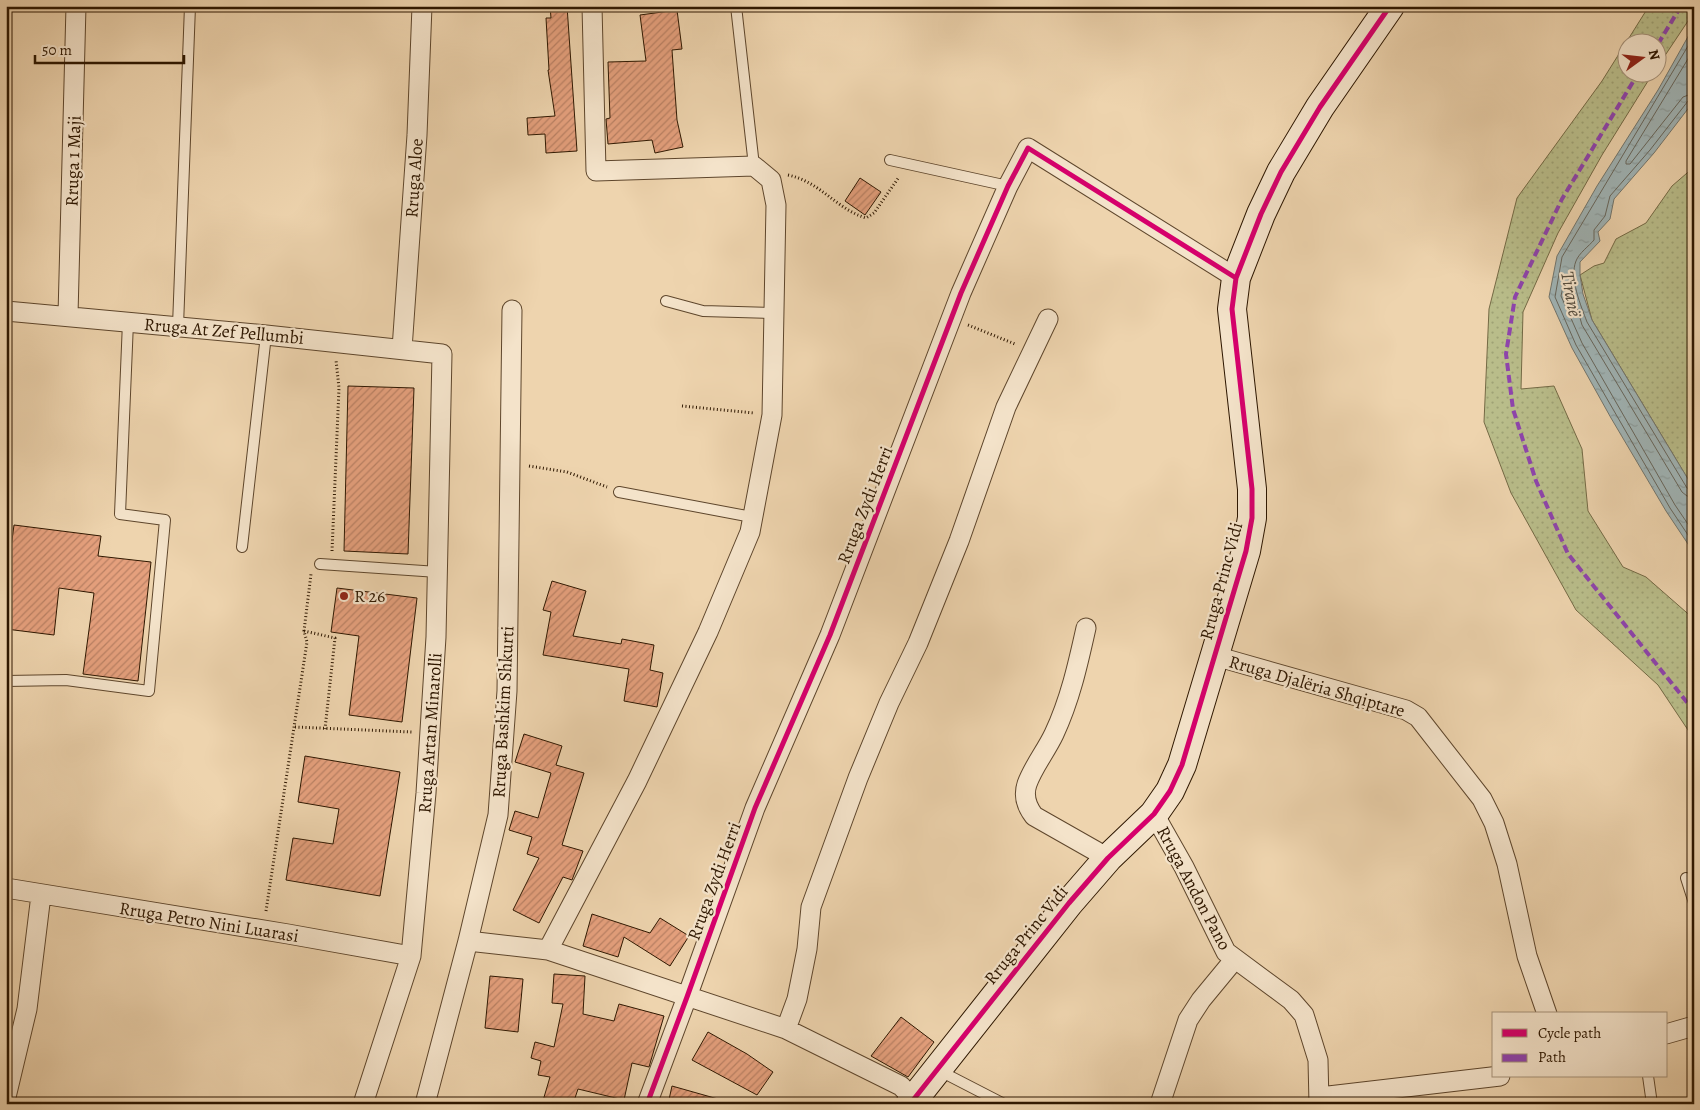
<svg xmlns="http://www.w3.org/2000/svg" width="1700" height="1110" font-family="Alegreya,serif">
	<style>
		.grass { fill: url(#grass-dots); stroke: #746a45 }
		.water { fill: url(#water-ripples); stroke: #72766e }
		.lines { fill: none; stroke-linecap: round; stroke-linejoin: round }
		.shore { stroke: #67665c; stroke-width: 1 }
		.building { fill: url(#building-hatch); stroke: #2e1700 }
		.lane-casing { stroke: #5e462c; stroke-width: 12 }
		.street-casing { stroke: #5e462c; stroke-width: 21 }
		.secondary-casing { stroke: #2e1700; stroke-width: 30 }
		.path { stroke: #2e1700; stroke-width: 3; stroke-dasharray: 1 2.5; stroke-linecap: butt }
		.lane { stroke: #f4e3ca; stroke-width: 10 }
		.street { stroke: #f4e3ca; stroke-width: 19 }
		.secondary { stroke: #f4e3ca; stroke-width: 28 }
		.quiet { stroke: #8e44ad; stroke-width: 4; stroke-dasharray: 8 4; stroke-linecap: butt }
		.cycleway-casing { stroke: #f4e3ca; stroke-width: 8 }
		.cycleway { stroke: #d6006c; stroke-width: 5 }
		.poi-dot { fill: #8f2418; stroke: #f4e3ca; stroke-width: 2 }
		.labels { text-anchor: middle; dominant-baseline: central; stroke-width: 4.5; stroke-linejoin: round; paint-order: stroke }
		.street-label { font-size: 18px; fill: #2e1700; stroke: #f4e3ca }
		.poi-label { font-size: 18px; fill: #2e1700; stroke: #f4e3ca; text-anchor: start }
		.water-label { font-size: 19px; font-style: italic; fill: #564e40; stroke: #f4e3ca }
	</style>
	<defs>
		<pattern id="grass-dots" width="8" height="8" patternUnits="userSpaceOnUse" patternTransform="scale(1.25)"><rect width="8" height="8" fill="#b9bd8a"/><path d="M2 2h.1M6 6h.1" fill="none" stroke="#9fa275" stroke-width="1.8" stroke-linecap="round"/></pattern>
		<pattern id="water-ripples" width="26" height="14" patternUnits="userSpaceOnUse" patternTransform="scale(1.25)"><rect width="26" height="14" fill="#a0b5b7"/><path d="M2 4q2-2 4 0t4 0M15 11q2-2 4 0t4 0" fill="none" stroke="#8a9b9c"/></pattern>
		<pattern id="building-hatch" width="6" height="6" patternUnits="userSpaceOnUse" patternTransform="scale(1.25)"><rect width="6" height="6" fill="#e5a07d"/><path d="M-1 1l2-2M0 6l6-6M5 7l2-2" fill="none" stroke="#ba8164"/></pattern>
	</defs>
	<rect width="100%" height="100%" fill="#eed4ae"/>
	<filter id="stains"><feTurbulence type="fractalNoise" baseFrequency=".004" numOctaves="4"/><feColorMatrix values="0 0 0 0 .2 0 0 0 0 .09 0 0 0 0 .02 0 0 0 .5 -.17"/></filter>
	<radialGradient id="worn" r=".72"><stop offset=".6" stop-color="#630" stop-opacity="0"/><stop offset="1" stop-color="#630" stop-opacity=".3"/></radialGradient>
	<path class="grass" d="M 1649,6 L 1694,6 L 1694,12 L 1658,66 L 1658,42 L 1628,42 L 1628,72 L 1653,73 L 1602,155 L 1558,233 L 1523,312 L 1521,389 L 1554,386 L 1582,449 L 1588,511 L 1623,567 L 1646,577 L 1694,619 L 1694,739 L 1658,685 L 1576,610 L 1511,493 L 1484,422 L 1489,309 L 1517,198 L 1602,81 Z
		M 1694,167 L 1694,489 L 1592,320 L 1580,275 L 1594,266 L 1604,263 L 1616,239 L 1646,223 L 1672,186 Z"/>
	<path class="water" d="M 1694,26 L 1694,101 L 1654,153 L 1614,199 L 1610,219 L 1598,232 L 1600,241 L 1580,262 L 1580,275 L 1583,294 L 1592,320 L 1694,489 L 1694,553 L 1666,511 L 1611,418 L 1572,348 L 1549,297 L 1557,256 L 1597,186 L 1658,90 Z"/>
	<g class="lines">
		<path class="shore" d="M 1694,36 L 1562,257 L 1555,297 L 1576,345 L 1670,508 L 1694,544
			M 1694,49 L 1626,161 L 1626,164 L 1630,164 L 1683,97 L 1694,93
			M 1694,99 L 1688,101 L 1650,150 L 1610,196 L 1605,216 L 1594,230 L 1594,240 C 1589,246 1579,253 1576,261 C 1569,278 1581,306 1587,322 L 1687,488 L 1694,491
			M 1694,497 L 1687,496 L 1682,492 L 1582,325 L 1569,279 L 1565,277 L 1561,296 L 1582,343 L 1675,505 L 1694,533"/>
	</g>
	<path class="building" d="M 550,6 L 567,6 L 577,151 L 546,153 L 545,134 L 528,135 L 527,118 L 555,116 L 548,70 L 549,70 L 546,18 L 551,18 Z
		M 677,10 L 682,49 L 672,50 L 677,120 L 683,147 L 655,153 L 652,140 L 608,144 L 606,119 L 610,118 L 608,62 L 646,61 L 640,15 Z
		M 860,178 L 881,192 L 865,215 L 845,201 Z
		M 348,386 L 414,388 L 408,554 L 344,551 Z
		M 14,525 L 101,536 L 98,556 L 151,562 L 138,681 L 83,674 L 94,593 L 59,588 L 54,635 L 6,629 L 6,585 Z
		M 552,581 L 586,591 L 573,636 L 621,644 L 622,639 L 654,645 L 650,670 L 663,673 L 657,707 L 624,701 L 629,669 L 543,655 L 551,612 L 543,610 Z
		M 337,588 L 417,598 L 402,722 L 349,715 L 359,636 L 331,632 Z
		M 524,734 L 562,746 L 556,765 L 584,773 L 562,845 L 583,851 L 572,880 L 563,877 L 539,923 L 513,910 L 539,858 L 527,854 L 532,837 L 509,830 L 515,811 L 538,818 L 551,773 L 515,762 Z
		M 305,756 L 400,772 L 380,896 L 286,880 L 293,838 L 333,844 L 339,809 L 298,802 Z
		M 592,914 L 650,933 L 660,918 L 689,936 L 670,966 L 624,937 L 618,957 L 583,946 Z
		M 554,974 L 585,976 L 583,1014 L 614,1021 L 619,1004 L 664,1016 L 649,1067 L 632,1063 L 624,1100 L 578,1089 L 573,1104 L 542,1104 L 550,1077 L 538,1075 L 541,1061 L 531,1058 L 535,1042 L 554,1047 L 563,1004 L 552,1003 Z
		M 490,976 L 523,979 L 518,1032 L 485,1028 Z
		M 901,1017 L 934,1042 L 908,1077 L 871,1056 Z
		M 708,1032 L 747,1054 L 773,1072 L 757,1095 L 692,1060 Z
		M 672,1086 L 718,1099 L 718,1104 L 668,1104 Z"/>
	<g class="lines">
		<g class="lane-casing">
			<path id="lane" d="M 736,6 L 754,166
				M 890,160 L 1008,186
				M 666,301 L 703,311 L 774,313
				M 178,326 L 190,6
				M 619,492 L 752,517
				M 242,547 L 266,335
				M 320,564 L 438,572
				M 6,681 L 66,680 L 149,691 L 165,520 L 120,514 L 128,322
				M 1686,878 L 1694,903
				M 938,1070 L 1004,1104
				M 1648,1076 L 1652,1104"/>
		</g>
		<g class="street-casing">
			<path id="street" d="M 6,311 L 266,335 L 442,354 L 436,637 L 426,793 L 411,956 L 363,1104
				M 68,315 L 76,6
				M 402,349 L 417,135 L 422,6
				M 1086,628 C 1078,664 1070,700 1054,734 C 1046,751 1033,767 1027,784 C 1023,796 1027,807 1034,816 L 1108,858
				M 1215,656 L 1406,710 L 1418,717 L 1482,799 L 1494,823 L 1507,864 L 1527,956 L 1547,1014
				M 1154,814 L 1184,867 L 1226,952 L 1291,1000 L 1304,1015 L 1318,1060 L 1319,1104
				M 6,888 L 288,934 L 411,956
				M 468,941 L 548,950 L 786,1029 L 901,1086 L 918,1104
				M 548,950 L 637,781 L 708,632 L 750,532 L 772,415 L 776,205 L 771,180 L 754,166 L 596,171 L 592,6
				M 786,1029 L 797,999 L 807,949 L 811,907 L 858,778 L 889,703 L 918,643 L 959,541 L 1006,407 L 1048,319
				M 1666,1034 L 1694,1026
				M 6,1097 L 27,1009 L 41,895
				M 1320,1097 L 1500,1076
				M 425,1104 L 468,941 L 498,815 L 507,691 L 512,310
				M 647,1104 L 687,997 L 755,808 L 830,635 L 961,293 L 1008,186 L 1028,148 L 1236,278
				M 1160,1104 L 1188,1020 L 1201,1000 L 1234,960"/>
		</g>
		<g class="secondary-casing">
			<path id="secondary" d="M 910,1104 L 1069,903 L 1108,858 L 1154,814 L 1170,791 L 1182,765 L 1246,551 L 1252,518 L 1252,489 L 1232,309 L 1236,278 L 1261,214 L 1281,172 L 1320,107 L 1390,6"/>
		</g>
		<path class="path" d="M 788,175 C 821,182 836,209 866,218 L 874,213 L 899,177
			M 968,325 L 1015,344
			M 682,406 L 754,413
			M 529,466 L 567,472 L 607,487
			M 332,551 L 339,388 L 336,360
			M 304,631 L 335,638 L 325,729
			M 295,727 L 412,732
			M 266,911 L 307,642 L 304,631 L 311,574"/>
		<use href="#lane" class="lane"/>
		<use href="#street" class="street"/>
		<use href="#secondary" class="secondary"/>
		<path class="quiet" d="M 1658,44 L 1681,6
			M 1639,72 L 1562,199 L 1515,297 L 1506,354 L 1513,409 L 1536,481 L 1568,554 L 1694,711"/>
		<g class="cycleway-casing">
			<path id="cycleway" d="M 647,1104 L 687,997 L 755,808 L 830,635 L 961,293 L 1008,186 L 1028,148 L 1236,278
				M 910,1104 L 1069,903 L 1108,858 L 1154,814 L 1170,791 L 1182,765 L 1246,551 L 1252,518 L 1252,489 L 1232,309 L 1236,278 L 1261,214 L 1281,172 L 1320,107 L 1390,6"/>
		</g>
		<use href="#cycleway" class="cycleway"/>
	</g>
	<circle class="poi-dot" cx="344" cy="596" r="5"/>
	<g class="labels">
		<g class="street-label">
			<text transform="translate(73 161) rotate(-88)">Rruga 1 Maji</text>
			<text transform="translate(414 178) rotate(-86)">Rruga Aloe</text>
			<text transform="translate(224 331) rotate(5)">Rruga At Zef Pellumbi</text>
			<text transform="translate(865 505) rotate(-69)">Rruga Zydi Herri</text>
			<text transform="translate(1221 581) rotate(-75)">Rruga Princ Vidi</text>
			<text transform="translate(1317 686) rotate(16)">Rruga Djalëria Shqiptare</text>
			<text transform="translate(503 712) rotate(-87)">Rruga Bashkim Shkurti</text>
			<text transform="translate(430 733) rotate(-86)">Rruga Artan Minarolli</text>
			<text transform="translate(714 881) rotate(-70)">Rruga Zydi Herri</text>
			<text transform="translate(1194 888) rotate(62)">Rruga Andon Pano</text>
			<text transform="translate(209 922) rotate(9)">Rruga Petro Nini Luarasi</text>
			<text transform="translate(1026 935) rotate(-51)">Rruga Princ Vidi</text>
		</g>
		<g class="poi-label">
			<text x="354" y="596">R 26</text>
		</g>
		<g class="water-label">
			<text transform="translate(1571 294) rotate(80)">Tiranë</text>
		</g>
	</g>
	<rect width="1700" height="1110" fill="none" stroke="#eed4ae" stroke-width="25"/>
	<rect x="8" y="8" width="1685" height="1095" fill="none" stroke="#2e1700" stroke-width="2.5"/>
	<rect x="12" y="12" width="1675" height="1085" fill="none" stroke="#2e1700"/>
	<rect x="1492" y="1012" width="175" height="65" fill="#f4e3ca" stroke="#a59179"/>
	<rect x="1502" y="1029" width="25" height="8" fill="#d6006c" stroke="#a59179"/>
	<text x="1538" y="1038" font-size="15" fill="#2e1700">Cycle path</text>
	<rect x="1502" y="1054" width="25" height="8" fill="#8e44ad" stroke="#a59179"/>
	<text x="1538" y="1062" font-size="15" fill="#2e1700">Path</text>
	<g transform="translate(1642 58) rotate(75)"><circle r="24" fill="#f4e3ca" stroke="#a59179"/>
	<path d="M0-4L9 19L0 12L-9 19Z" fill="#8f2418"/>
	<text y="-8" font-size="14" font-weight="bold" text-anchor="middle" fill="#2e1700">N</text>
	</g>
	<path d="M35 55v8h149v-8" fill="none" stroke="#2e1700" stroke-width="2.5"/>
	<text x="42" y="55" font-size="15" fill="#2e1700" stroke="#f4e3ca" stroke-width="4" paint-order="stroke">50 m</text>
	<rect width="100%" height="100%" filter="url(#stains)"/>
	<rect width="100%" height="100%" fill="url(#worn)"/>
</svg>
